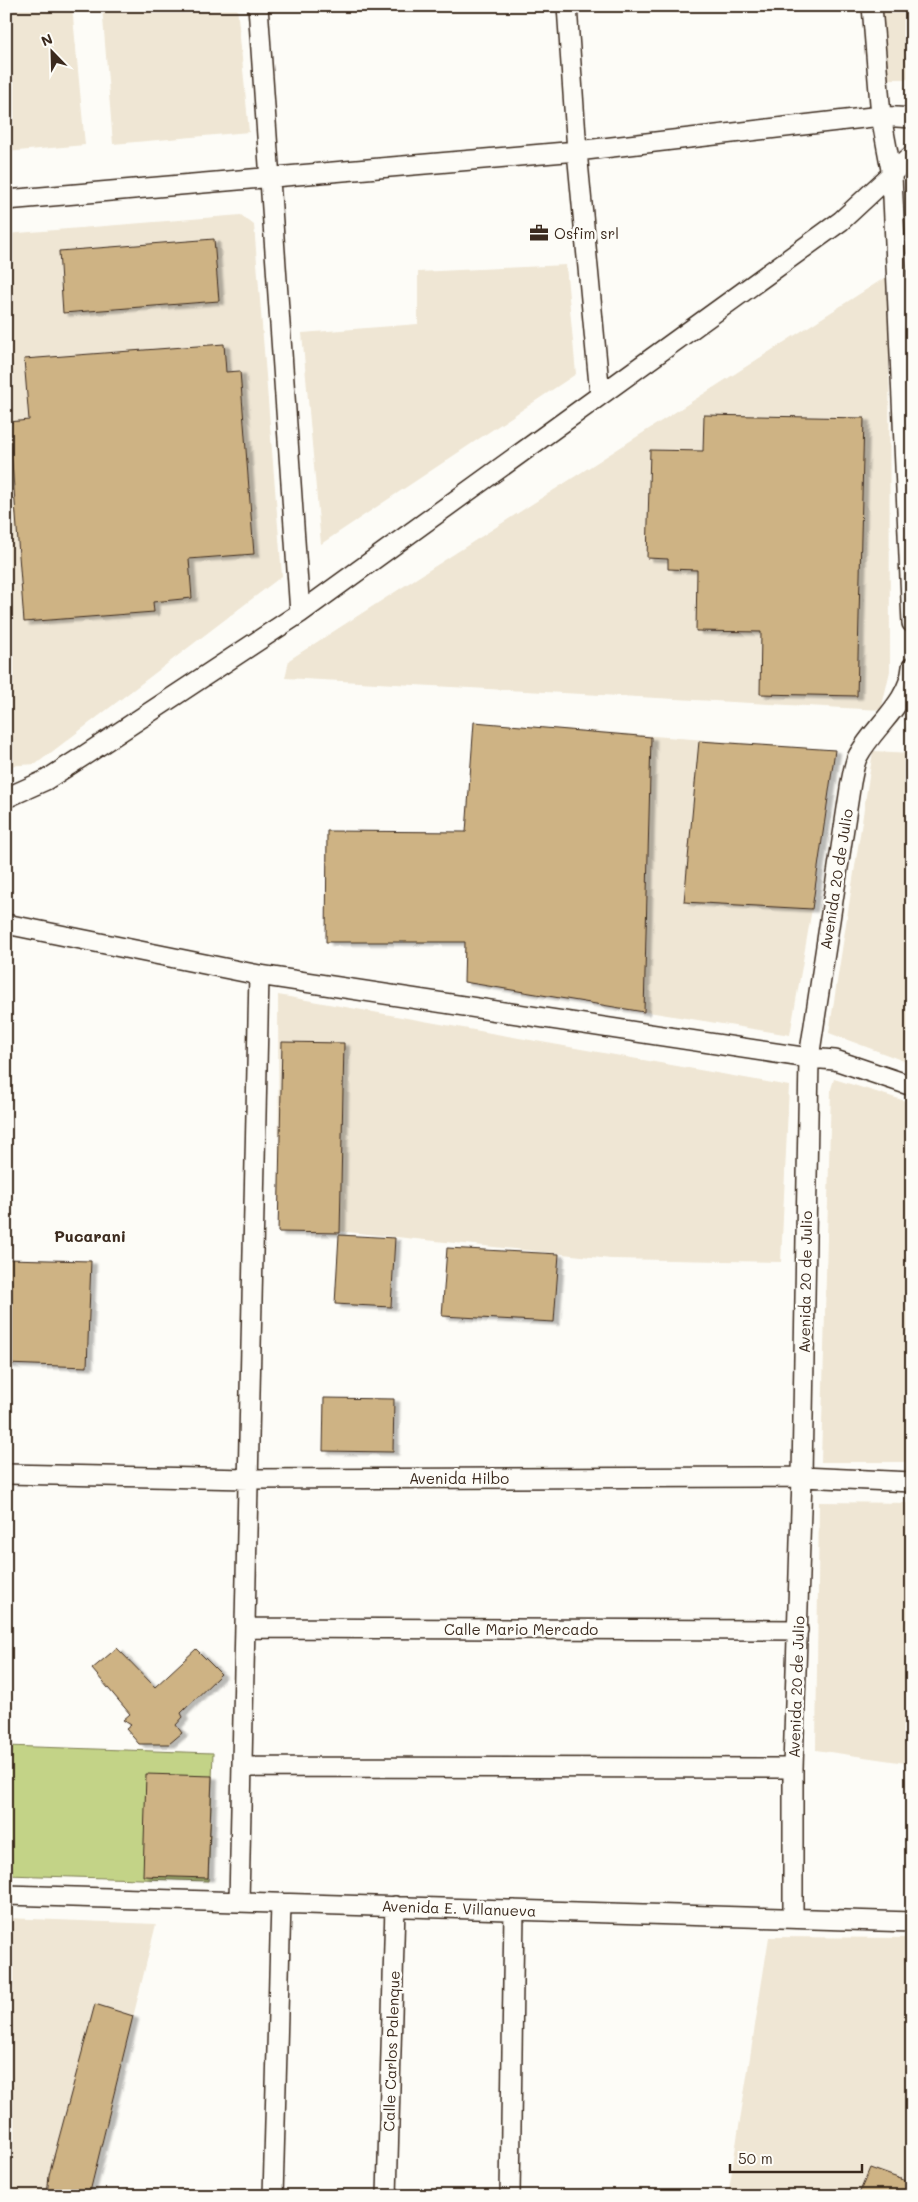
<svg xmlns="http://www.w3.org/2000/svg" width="918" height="2202" font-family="Mali,sans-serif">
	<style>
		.built { fill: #efe6d4 }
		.green { fill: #c3d387; stroke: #7f7e52 }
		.building { fill: #ceb384; stroke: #3b2a1e; filter: url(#shadow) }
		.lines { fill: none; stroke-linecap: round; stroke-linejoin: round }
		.minor-casing { stroke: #3b2a1e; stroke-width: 22 }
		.minor { stroke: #fdfcf7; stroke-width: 19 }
		.labels { text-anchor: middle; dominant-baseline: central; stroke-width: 5; stroke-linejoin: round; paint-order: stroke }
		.poi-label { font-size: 15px; fill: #3b2a1e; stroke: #fdfcf7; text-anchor: start }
		.street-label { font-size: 15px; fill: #3b2a1e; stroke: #fdfcf7 }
		.neighbourhood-label { font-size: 16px; font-weight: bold; fill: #3b2a1e; stroke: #fdfcf7 }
	</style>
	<defs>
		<filter id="shadow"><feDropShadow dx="5.5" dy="3" stdDeviation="1" flood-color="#0004"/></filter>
	</defs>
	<rect width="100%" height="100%" fill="#fdfcf7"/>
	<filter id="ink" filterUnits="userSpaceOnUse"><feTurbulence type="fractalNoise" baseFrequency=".02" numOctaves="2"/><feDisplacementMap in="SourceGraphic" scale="10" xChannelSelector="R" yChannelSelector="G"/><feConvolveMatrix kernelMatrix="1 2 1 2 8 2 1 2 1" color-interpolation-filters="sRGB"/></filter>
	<g filter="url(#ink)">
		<path class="built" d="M 6,6 L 72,6 L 85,145 L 6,152 Z
			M 102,6 L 237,6 L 249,132 L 113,144 Z
			M 882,6 L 912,6 L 912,79 L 887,79 Z
			M 241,215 L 254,225 L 282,576 L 36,764 L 6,766 L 6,234 Z
			M 566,265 L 576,374 L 321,544 L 302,333 L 418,324 L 418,272 Z
			M 889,275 L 890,671 L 881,710 L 285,678 L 289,660 Z
			M 474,722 L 835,750 L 812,909 L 790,1035 L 464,982 L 466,832 Z
			M 873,751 L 912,753 L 912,1064 L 829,1033 Z
			M 278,995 L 789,1086 L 781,1262 L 611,1259 L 279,1225 Z
			M 834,1079 L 912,1103 L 912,1462 L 821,1462 L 831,1089 Z
			M 819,1502 L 912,1503 L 912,1764 L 816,1750 Z
			M 6,1918 L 156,1924 L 89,2196 L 6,2196 Z
			M 769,1937 L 912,1938 L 912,2196 L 728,2196 Z"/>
		<path class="green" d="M 6,1746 L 213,1753 L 208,1881 L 6,1875 Z"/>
		<path class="building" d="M 214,239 L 219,301 L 63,313 L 59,251 Z
			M 224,344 L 226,372 L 240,371 L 254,554 L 189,559 L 192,598 L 153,602 L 154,612 L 24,622 L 9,422 L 29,420 L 24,359 Z
			M 704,415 L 864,418 L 857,696 L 760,694 L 761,632 L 696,631 L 697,570 L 668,569 L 668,559 L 647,558 L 650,450 L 703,451 Z
			M 474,722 L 651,737 L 644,1012 L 464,982 L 465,942 L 326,942 L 327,831 L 466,832 Z
			M 699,741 L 835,750 L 812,909 L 684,902 Z
			M 282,1042 L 344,1043 L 340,1233 L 278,1232 Z
			M 339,1235 L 395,1238 L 391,1307 L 335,1304 Z
			M 447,1248 L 559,1254 L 554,1322 L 442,1316 Z
			M 6,1259 L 91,1261 L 87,1367 L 6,1364 Z
			M 324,1398 L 394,1399 L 393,1452 L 323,1451 Z
			M 117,1648 L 155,1687 L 196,1649 L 221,1674 L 181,1713 L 183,1717 L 176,1725 L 182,1733 L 169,1744 L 139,1744 L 126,1729 L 131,1725 L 123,1720 L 130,1714 L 92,1669 Z
			M 146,1774 L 212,1776 L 208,1878 L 143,1876 Z
			M 95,2004 L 133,2016 L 89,2196 L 47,2196 L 49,2175 Z
			M 870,2168 L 912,2183 L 912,2196 L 858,2196 Z"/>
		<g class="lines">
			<g class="minor-casing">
				<path id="minor" d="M 258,6 L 300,613
					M 567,6 L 577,151 L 600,395
					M 872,6 L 881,116 L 892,175 L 912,623
					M 6,200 L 577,151 L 881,116 L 912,118
					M 6,798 L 46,780 L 85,755 L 300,613 L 841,221 L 912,155
					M 6,924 L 259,975 L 809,1058 L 835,1060 L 912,1086
					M 6,1474 L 248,1479 L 802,1477 L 912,1482
					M 245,1628 L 798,1630
					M 242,1767 L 793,1768
					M 6,1895 L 912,1922
					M 239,1902 L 259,975
					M 793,1918 L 793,1768 L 802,1477 L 809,1058 L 851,782 C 853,774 854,763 858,756 C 874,726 909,703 912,667
					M 273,2196 L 281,1903
					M 387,2196 L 395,1906
					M 510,2196 L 514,1910"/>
			</g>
			<use href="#minor" class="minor"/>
		</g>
	</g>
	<defs>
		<g id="office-bare" transform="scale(1.5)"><path d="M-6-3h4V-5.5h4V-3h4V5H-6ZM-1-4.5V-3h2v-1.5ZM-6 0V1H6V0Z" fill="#3b2a1e" stroke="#fdfcf7" stroke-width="2.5" paint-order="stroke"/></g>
	</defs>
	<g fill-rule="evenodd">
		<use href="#office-bare" x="539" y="233"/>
	</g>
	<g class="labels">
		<g class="poi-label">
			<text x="554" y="233">Osfim srl</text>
		</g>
		<g class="street-label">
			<text transform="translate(836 879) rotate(-81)">Avenida 20 de Julio</text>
			<text transform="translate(805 1282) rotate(-89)">Avenida 20 de Julio</text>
			<text x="459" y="1478">Avenida Hilbo</text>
			<text x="521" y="1629">Calle Mario Mercado</text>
			<text transform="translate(796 1687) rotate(-88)">Avenida 20 de Julio</text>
			<text transform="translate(459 1908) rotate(2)">Avenida E. Villanueva</text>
			<text transform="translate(391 2051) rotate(-88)">Calle Carlos Palenque</text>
		</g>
		<g class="neighbourhood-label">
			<text x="90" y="1235">Pucarani</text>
		</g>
	</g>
	<rect width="918" height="2202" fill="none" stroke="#fdfcf7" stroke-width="25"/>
	<rect x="12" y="12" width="893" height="2177" fill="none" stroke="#3b2a1e" stroke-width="2" filter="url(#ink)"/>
	<g transform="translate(52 52) rotate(337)" stroke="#fdfcf7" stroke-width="4" paint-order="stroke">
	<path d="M0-4L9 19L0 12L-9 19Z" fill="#3b2a1e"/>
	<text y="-8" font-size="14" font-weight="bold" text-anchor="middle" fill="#3b2a1e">N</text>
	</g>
	<path d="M730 2164v8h132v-8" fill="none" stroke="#3b2a1e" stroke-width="2.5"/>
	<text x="738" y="2164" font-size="15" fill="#3b2a1e" stroke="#fdfcf7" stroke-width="4" paint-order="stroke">50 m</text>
</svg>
